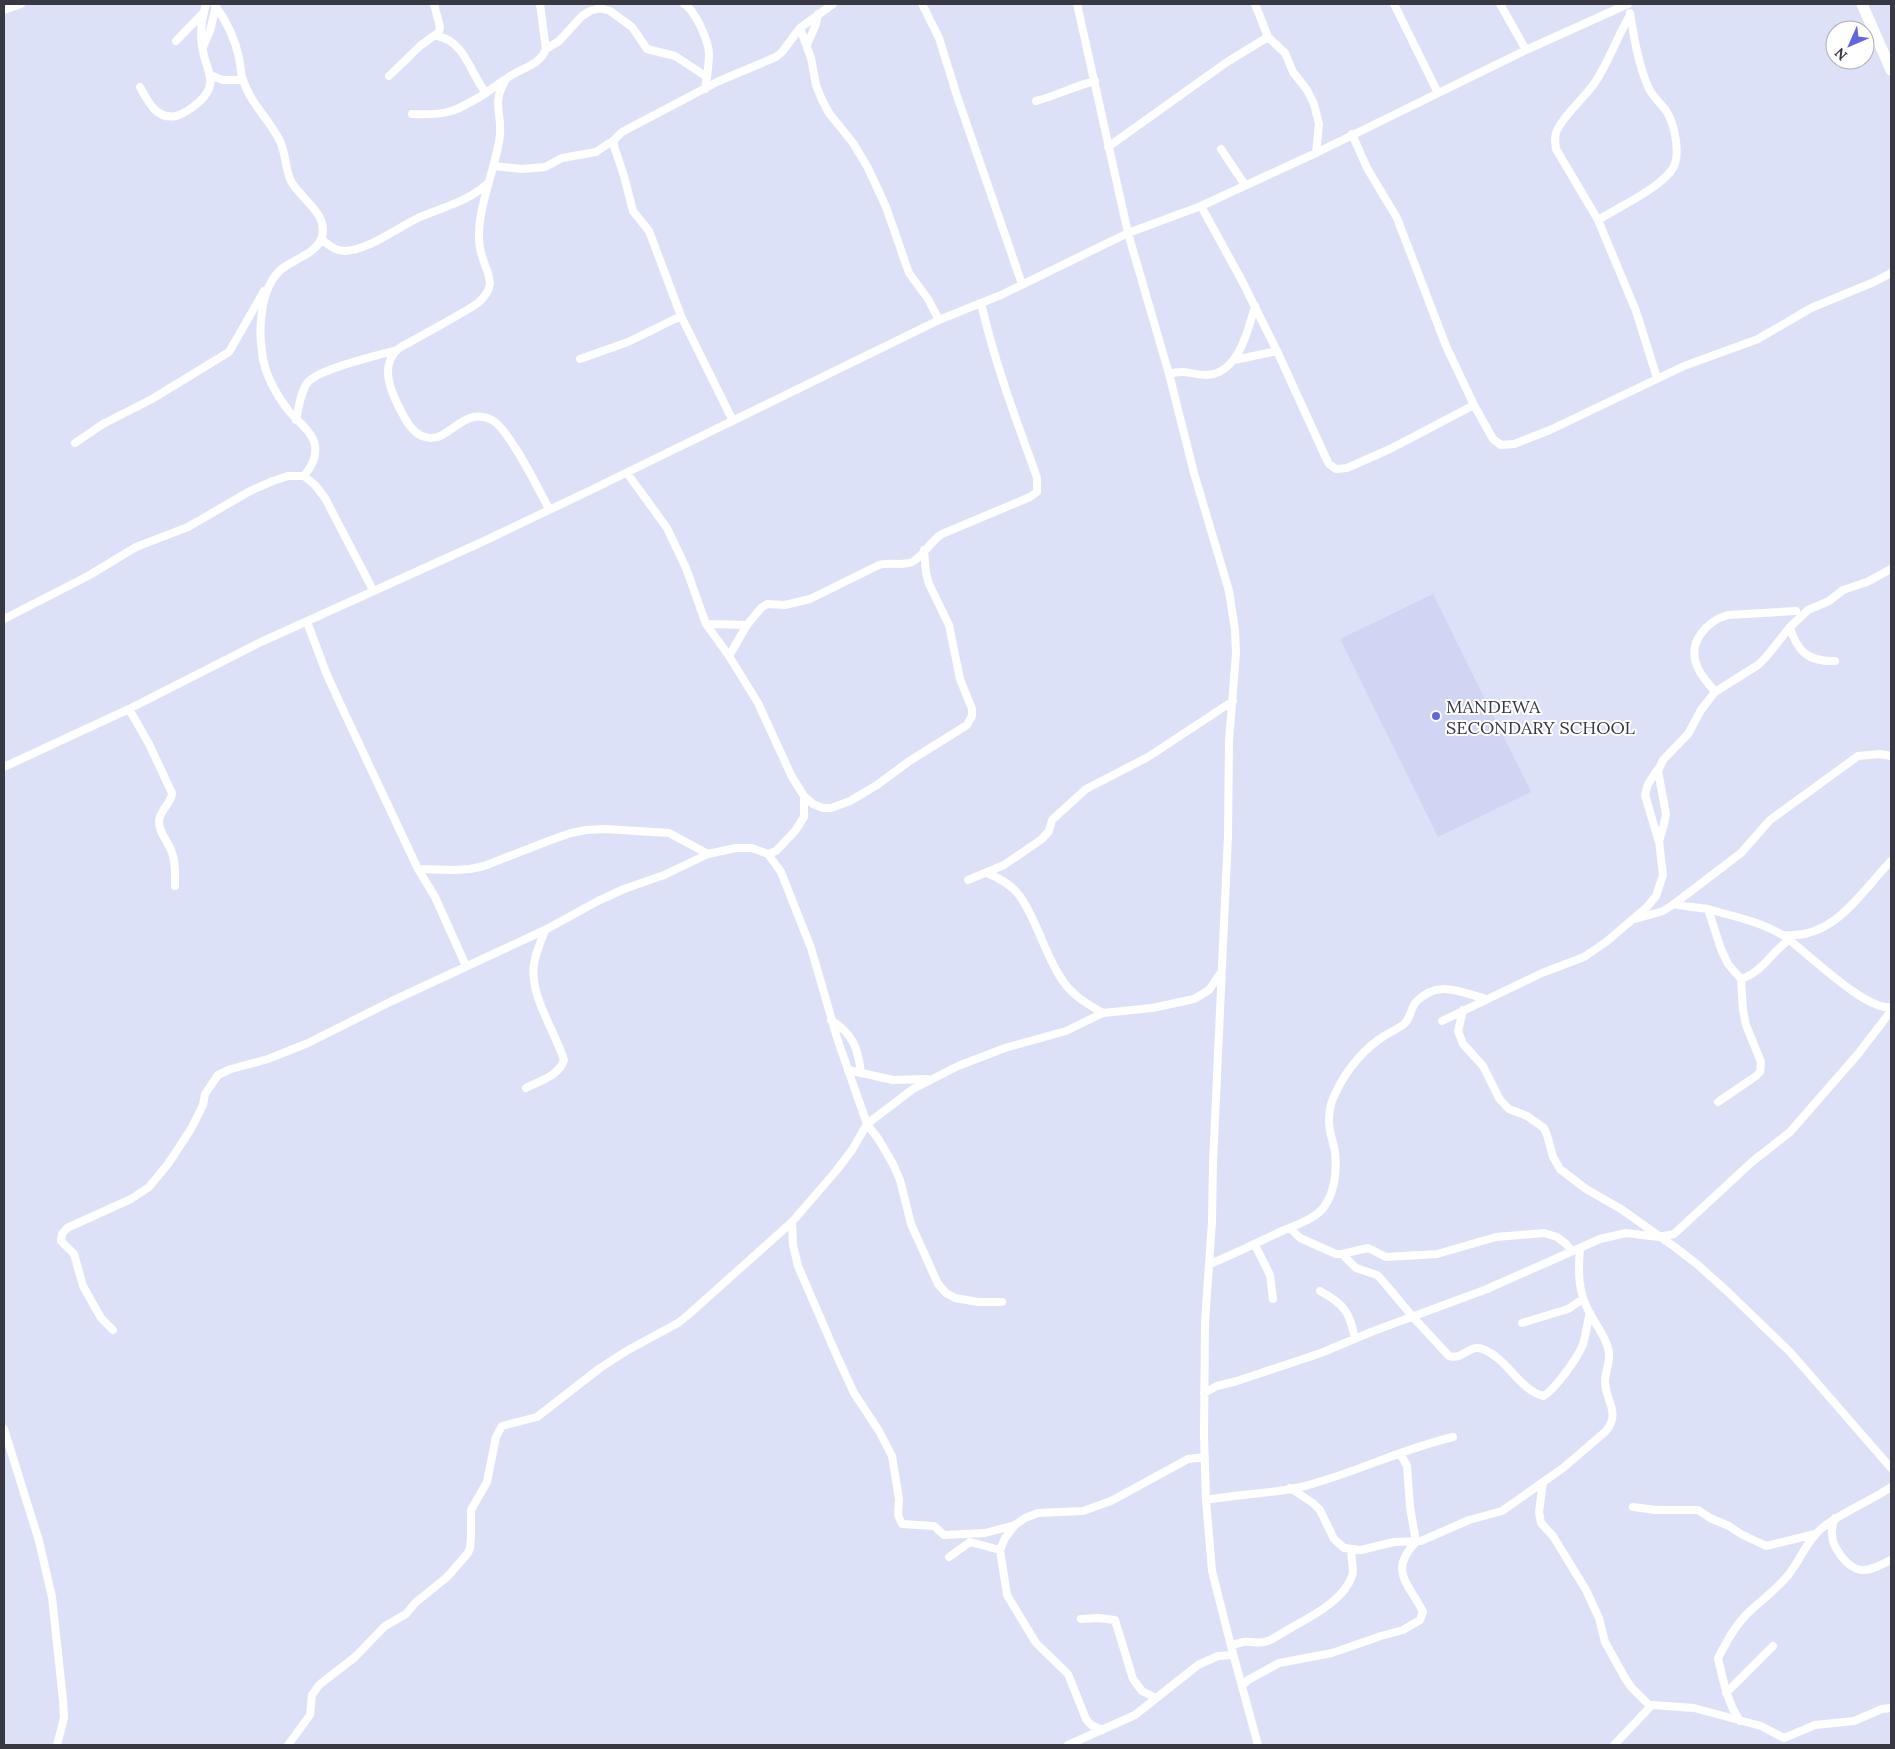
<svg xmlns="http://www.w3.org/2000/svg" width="1895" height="1749" font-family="Lora,serif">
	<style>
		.built { fill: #d0d5f3 }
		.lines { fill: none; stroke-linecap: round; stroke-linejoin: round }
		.minor { stroke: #fff; stroke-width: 8 }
		.secondary { stroke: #fff; stroke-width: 11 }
		.poi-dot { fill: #6466df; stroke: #fff; stroke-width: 2 }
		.labels { text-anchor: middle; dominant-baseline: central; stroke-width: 4; stroke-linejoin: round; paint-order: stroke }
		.poi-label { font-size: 18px; fill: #373841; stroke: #fff; text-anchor: start }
	</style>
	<rect width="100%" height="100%" fill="#dde1f8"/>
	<path class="built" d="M 1433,594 L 1531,792 L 1438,837 L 1340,639 Z"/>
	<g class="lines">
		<path class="minor" d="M 214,4 C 226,20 235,38 239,58 C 241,65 240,73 243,80 C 250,103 270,120 280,141 C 286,154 285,169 291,181 C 300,199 331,215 321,239 C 316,252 298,258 286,266 C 261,281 258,325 262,352 C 264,372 276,394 288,410 C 297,421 312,431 315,445 C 317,458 311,467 304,476
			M 540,4 L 546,49 C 539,67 519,68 506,79 C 491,105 502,111 500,135 C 496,170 474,213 480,248 C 484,272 501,283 478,303 C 457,317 434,328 412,341 C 407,344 400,346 396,351 C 393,354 390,360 389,364 C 385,378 394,398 401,411 C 407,423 415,437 430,438 C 451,439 464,406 492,420 C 509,429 539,490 549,509
			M 684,4 C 695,10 708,40 709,53 C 709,61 708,69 707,77
			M 922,4 L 939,38 L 958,99 L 1022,284
			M 1077,4 L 1128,233 L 1169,374 L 1194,473 L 1229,591 L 1235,630 L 1236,653 L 1229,741 L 1228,836 L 1213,1163 L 1212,1222 L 1205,1322 L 1204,1436 L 1206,1500 L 1212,1571 L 1231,1646 L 1258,1745
			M 1255,4 L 1268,37 L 1285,53 L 1293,72 L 1307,90 L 1314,104 L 1319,124 L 1316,153
			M 1394,4 L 1438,93
			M 1500,4 L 1526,50
			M 4,10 L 21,4
			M 1630,15 C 1617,37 1609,61 1596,81 C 1584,99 1567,111 1557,130 C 1554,136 1555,142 1556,149 L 1598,220 L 1636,311 L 1657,378
			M 800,28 L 811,58 L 816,85 L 822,100 L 829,113 L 853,143 L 868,168 L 886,207 L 909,273 L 928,299 L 939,320
			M 437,36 C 465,41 470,73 486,93 L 504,80
			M 176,41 L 204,12
			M 807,45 L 816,24 L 818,14
			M 203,47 L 210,31 L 216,6
			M 546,49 L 559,41 L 582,16 L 590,11 L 600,8 L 610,11 L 632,27 L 647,49 L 675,56 L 704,75 L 707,77 L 705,89
			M 210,75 L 223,80 L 243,80
			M 389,76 L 420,46 L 439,32 L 440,27 L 434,4
			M 140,87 C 148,101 156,120 176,116 C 184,114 192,108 199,102 C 221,82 205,70 202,46 C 200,32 202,17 206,4
			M 1036,101 C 1056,96 1074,86 1095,81
			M 412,114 C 447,116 457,111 486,93
			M 1352,134 L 1367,168 L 1397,218 L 1446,346 L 1474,405 L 1493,439 L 1501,445 L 1514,444 L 1550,430 L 1684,366 L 1758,339 L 1811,308 L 1874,282 L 1891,273
			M 1108,147 L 1227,62 L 1268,37
			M 1221,149 L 1245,185
			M 494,166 L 522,169 L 545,167 L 562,158 L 596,152 L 614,140
			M 1201,206 L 1241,279 L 1277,351 L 1325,456 L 1329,464 L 1336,469 L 1347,468 L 1390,449 L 1474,405
			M 1598,220 C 1619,207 1656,190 1671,171 C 1682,158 1675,126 1667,112 C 1661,103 1650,95 1647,84 C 1638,62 1634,37 1630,13
			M 321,239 C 329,245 335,251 345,251 C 368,250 397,228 418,218 C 443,207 467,202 487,184
			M 580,359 L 628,342 L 681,316
			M 1234,360 L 1277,351
			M 1169,374 C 1186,369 1192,375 1207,375 C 1239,373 1248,330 1255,306
			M 296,420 C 299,408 300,392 308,382 C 319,369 378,355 397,350
			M 733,421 L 681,316 L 649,231 L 633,211 L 624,176 L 614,146 L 614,140 L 622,132 L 719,81 L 776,57 L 782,52 L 800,28 L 833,4
			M 75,443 L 103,424 L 152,399 L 229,352 L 264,291
			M 627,473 L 667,528 L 686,568 L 706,624 L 729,656 L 758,703 L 792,777 L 804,796 L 813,804 L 823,808 L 831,808 L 850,801 L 877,785 L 908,762 L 967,725 L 972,716 L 972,709 L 960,679 L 949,625 L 929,584 L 926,573 L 924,550
			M 4,619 L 88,576 L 136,547 L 188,527 L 250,491 L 273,481 L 288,476 L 304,476 L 315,485 L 325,498 L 373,590
			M 307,622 L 327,675 L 345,714 L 418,869 L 435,897 L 466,966
			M 706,624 L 747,625
			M 1790,627 C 1797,652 1809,662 1835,661
			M 729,656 L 747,625 L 761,608 L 767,604 L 785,605 L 810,599 L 879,565 C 890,562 904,566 912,562 C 924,556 930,541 942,534 L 1030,497 L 1037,492 L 1037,478 L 1034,469 C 1014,414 994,360 981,303
			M 1715,692 C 1709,684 1700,675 1697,666 C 1687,642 1707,621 1728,615 L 1796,611
			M 129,709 L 149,744 L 172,793 C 172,803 160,809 159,821 C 159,833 167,840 171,850 C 176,861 175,874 175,886
			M 4,767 L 129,709 L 261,642 L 482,542 L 591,490 L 939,320 L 1001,295 L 1128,233 L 1201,206 L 1316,153 L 1526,50 L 1628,4
			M 1658,839 L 1645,795 L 1648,784 L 1658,769
			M 768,854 L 776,851 L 795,831 L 804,817 L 804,796
			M 418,869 L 455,870 L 470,869 L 484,866 L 551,840 L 571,833 L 586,830 L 605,829 L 669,833 L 708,854
			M 987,873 C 999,878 1011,884 1019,895 C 1035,916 1044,951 1059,975 C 1069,993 1085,1003 1103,1013
			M 968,880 L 1004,865 L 1042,839 L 1049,831 L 1052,820 L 1086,789 L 1148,757 L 1233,701
			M 1674,904 L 1741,853 L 1770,820 L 1858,756 L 1880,754 L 1891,756
			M 1708,909 L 1721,949 L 1728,964 L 1741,979 L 1743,1010 L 1746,1025 L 1761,1062 L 1760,1072 L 1756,1076 L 1718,1102
			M 1635,919 L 1663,911 L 1674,904 C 1685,907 1696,907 1708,909 C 1732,916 1762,922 1784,936 C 1807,952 1865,1011 1891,1007
			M 1783,935 C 1834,940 1860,893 1891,861
			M 1741,979 C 1763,972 1771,952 1789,940
			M 1463,1010 L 1458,1031 L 1463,1044 L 1483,1066 L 1499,1098 L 1504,1104 L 1509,1109 L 1527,1116 L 1544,1128 L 1547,1135 L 1553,1157 L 1560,1169 L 1586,1189 L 1621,1209 L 1676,1248 L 1698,1265 L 1729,1293 L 1791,1353 L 1891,1468
			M 831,1020 C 853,1034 858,1048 861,1073
			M 1442,1021 L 1542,973 L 1584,957 L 1606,942 L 1647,907 L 1656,896 L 1663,875 L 1659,841 L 1664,824 L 1666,814 L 1658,771 L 1663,760 L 1688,734 L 1701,710 L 1715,692 L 1758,665 L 1766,657 L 1790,627 L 1808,610 L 1829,601 L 1843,590 L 1867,582 L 1891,569
			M 848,1070 L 893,1080 L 927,1079
			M 526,1088 C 539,1081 559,1076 564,1060 C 555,1031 529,995 534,964 C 536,952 541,941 545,930
			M 792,1222 L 793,1245 L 798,1266 L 836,1354 L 854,1393 L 879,1431 L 892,1456 L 899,1499 L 898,1515 L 902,1524 L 934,1526 L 944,1535 L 985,1533 L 1015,1525 L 1025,1518 L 1038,1513 L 1083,1511 L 1111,1501 L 1188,1459 L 1205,1457
			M 1290,1228 L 1300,1238 L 1336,1254 L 1342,1254 L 1356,1268 L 1377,1275 L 1382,1280 L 1412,1316 L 1449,1356 C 1464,1361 1469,1342 1485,1350 C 1508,1360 1519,1389 1543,1396 C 1554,1391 1579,1356 1583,1344 C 1586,1335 1587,1323 1590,1313
			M 1255,1245 L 1270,1275 L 1273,1299
			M 1342,1254 L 1368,1248 L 1386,1257 L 1437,1254 L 1496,1237 L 1544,1233 L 1557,1237 L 1566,1244 L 1572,1251
			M 1210,1264 C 1235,1254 1258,1242 1282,1231 C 1296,1225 1315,1219 1324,1207 C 1335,1192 1337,1170 1335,1152 C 1333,1141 1328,1129 1329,1119 C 1329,1108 1332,1099 1337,1090 C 1347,1069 1365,1048 1384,1036 C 1390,1032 1398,1029 1404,1024 C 1411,1018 1410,1009 1416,1002 C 1438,979 1460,992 1486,999
			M 1320,1291 C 1344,1304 1350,1312 1355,1339
			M 1522,1323 L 1568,1309 L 1583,1299
			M 113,1330 L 101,1318 L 83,1286 L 74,1254 L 61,1241 L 62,1234 L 67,1228 L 131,1199 L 149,1187 L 168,1164 L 191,1129 L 203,1105 L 205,1094 L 218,1075 L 231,1069 L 268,1059 L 308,1043 L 392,1001 L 545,930 L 598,901 L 624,889 L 664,875 L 708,854 L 736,848 L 752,848 L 768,854 L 781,872 L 811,948 L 838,1041 L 867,1124 L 879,1140 L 893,1164 L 900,1180 L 911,1224 L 938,1284 L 946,1293 L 955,1298 L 978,1302 L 1002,1302
			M 1204,1393 L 1217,1386 L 1237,1381 L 1321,1353 L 1371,1332 L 1487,1289 L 1600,1239 L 1626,1233 L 1659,1237 L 1674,1234 L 1753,1161 L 1790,1132 L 1858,1054 L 1891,1011
			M 4,1429 L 39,1541 L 52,1597 L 63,1700 L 64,1718 L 57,1745
			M 1543,1482 L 1539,1512 L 1541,1523 L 1553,1536 L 1586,1590 L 1599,1618 L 1605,1642 L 1625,1678 L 1631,1687 L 1650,1706
			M 1290,1488 L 1313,1503 L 1320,1510 L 1334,1539 L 1344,1548 L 1361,1550 L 1394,1542 L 1421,1541 L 1469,1520 L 1502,1511 L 1563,1468 L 1605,1432 C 1622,1413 1605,1401 1605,1381 C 1605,1372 1610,1363 1609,1354 C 1608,1340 1596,1325 1589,1312 C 1578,1292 1578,1271 1580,1248
			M 1206,1500 C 1237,1494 1270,1494 1301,1487 C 1353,1474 1401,1449 1453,1437
			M 1633,1507 L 1656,1510 L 1698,1510 L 1710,1518 L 1729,1526 L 1741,1534 L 1766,1546 L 1815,1534
			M 1835,1518 C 1833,1523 1831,1528 1832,1534 C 1832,1547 1847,1568 1861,1570 C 1871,1571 1882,1564 1891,1560
			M 1015,1525 L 1005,1538 L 1000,1550 L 1007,1595 L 1036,1643 L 1068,1674 L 1086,1719 L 1091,1725 L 1102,1730
			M 949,1557 L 970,1542 L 1000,1550
			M 1081,1619 L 1098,1618 L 1115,1620 L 1133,1679 L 1142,1691 L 1156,1698
			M 1231,1646 C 1249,1637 1255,1646 1268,1641 C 1276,1638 1283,1632 1291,1628 C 1312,1616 1344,1600 1352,1576 C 1355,1569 1350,1560 1352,1550
			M 1242,1686 L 1248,1680 L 1279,1663 L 1332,1653 L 1381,1636 L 1403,1630 L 1420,1620 L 1423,1612 C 1410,1584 1387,1572 1416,1542 L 1410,1507 L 1407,1466 L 1400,1453
			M 1726,1693 L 1773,1646
			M 1740,1721 C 1727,1702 1723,1680 1718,1658 C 1727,1641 1736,1624 1750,1611 C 1763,1599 1778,1588 1789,1574 C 1801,1559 1807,1540 1822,1528 C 1844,1511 1869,1502 1891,1487
			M 288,1745 L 310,1715 L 312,1695 L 319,1685 L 355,1657 L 385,1626 L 406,1614 L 415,1603 L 447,1577 L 468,1553 L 470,1548 L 471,1537 L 471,1510 L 487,1482 L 496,1437 L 502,1426 L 537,1417 L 600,1368 L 628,1350 L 678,1323 L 688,1315 L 792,1222 L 836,1171 L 852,1150 L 867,1124 L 913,1089 L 958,1066 L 1005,1048 L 1066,1031 L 1103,1013 L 1152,1008 L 1194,999 L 1209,990 L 1220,974
			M 1068,1745 L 1135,1715 L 1198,1665 L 1218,1656 L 1233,1655
			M 1614,1745 L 1652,1705 L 1694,1708 L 1761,1726 L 1784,1738 L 1815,1725 L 1854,1721 L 1882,1709 L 1891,1708"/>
		<path class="secondary" d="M 1862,4 L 1891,70"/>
	</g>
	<circle class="poi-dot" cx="1436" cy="716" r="5"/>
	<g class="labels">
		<g class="poi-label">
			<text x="1446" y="706">MANDEWA<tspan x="1446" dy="21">SECONDARY SCHOOL</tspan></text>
		</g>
	</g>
	<rect width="1895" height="1749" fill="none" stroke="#373841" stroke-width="10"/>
	<g transform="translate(1850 45) rotate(225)"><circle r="24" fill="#ffffff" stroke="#afafb3"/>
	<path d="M0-4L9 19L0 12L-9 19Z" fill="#6466df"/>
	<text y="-8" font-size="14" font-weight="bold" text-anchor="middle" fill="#373841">N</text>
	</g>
</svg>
